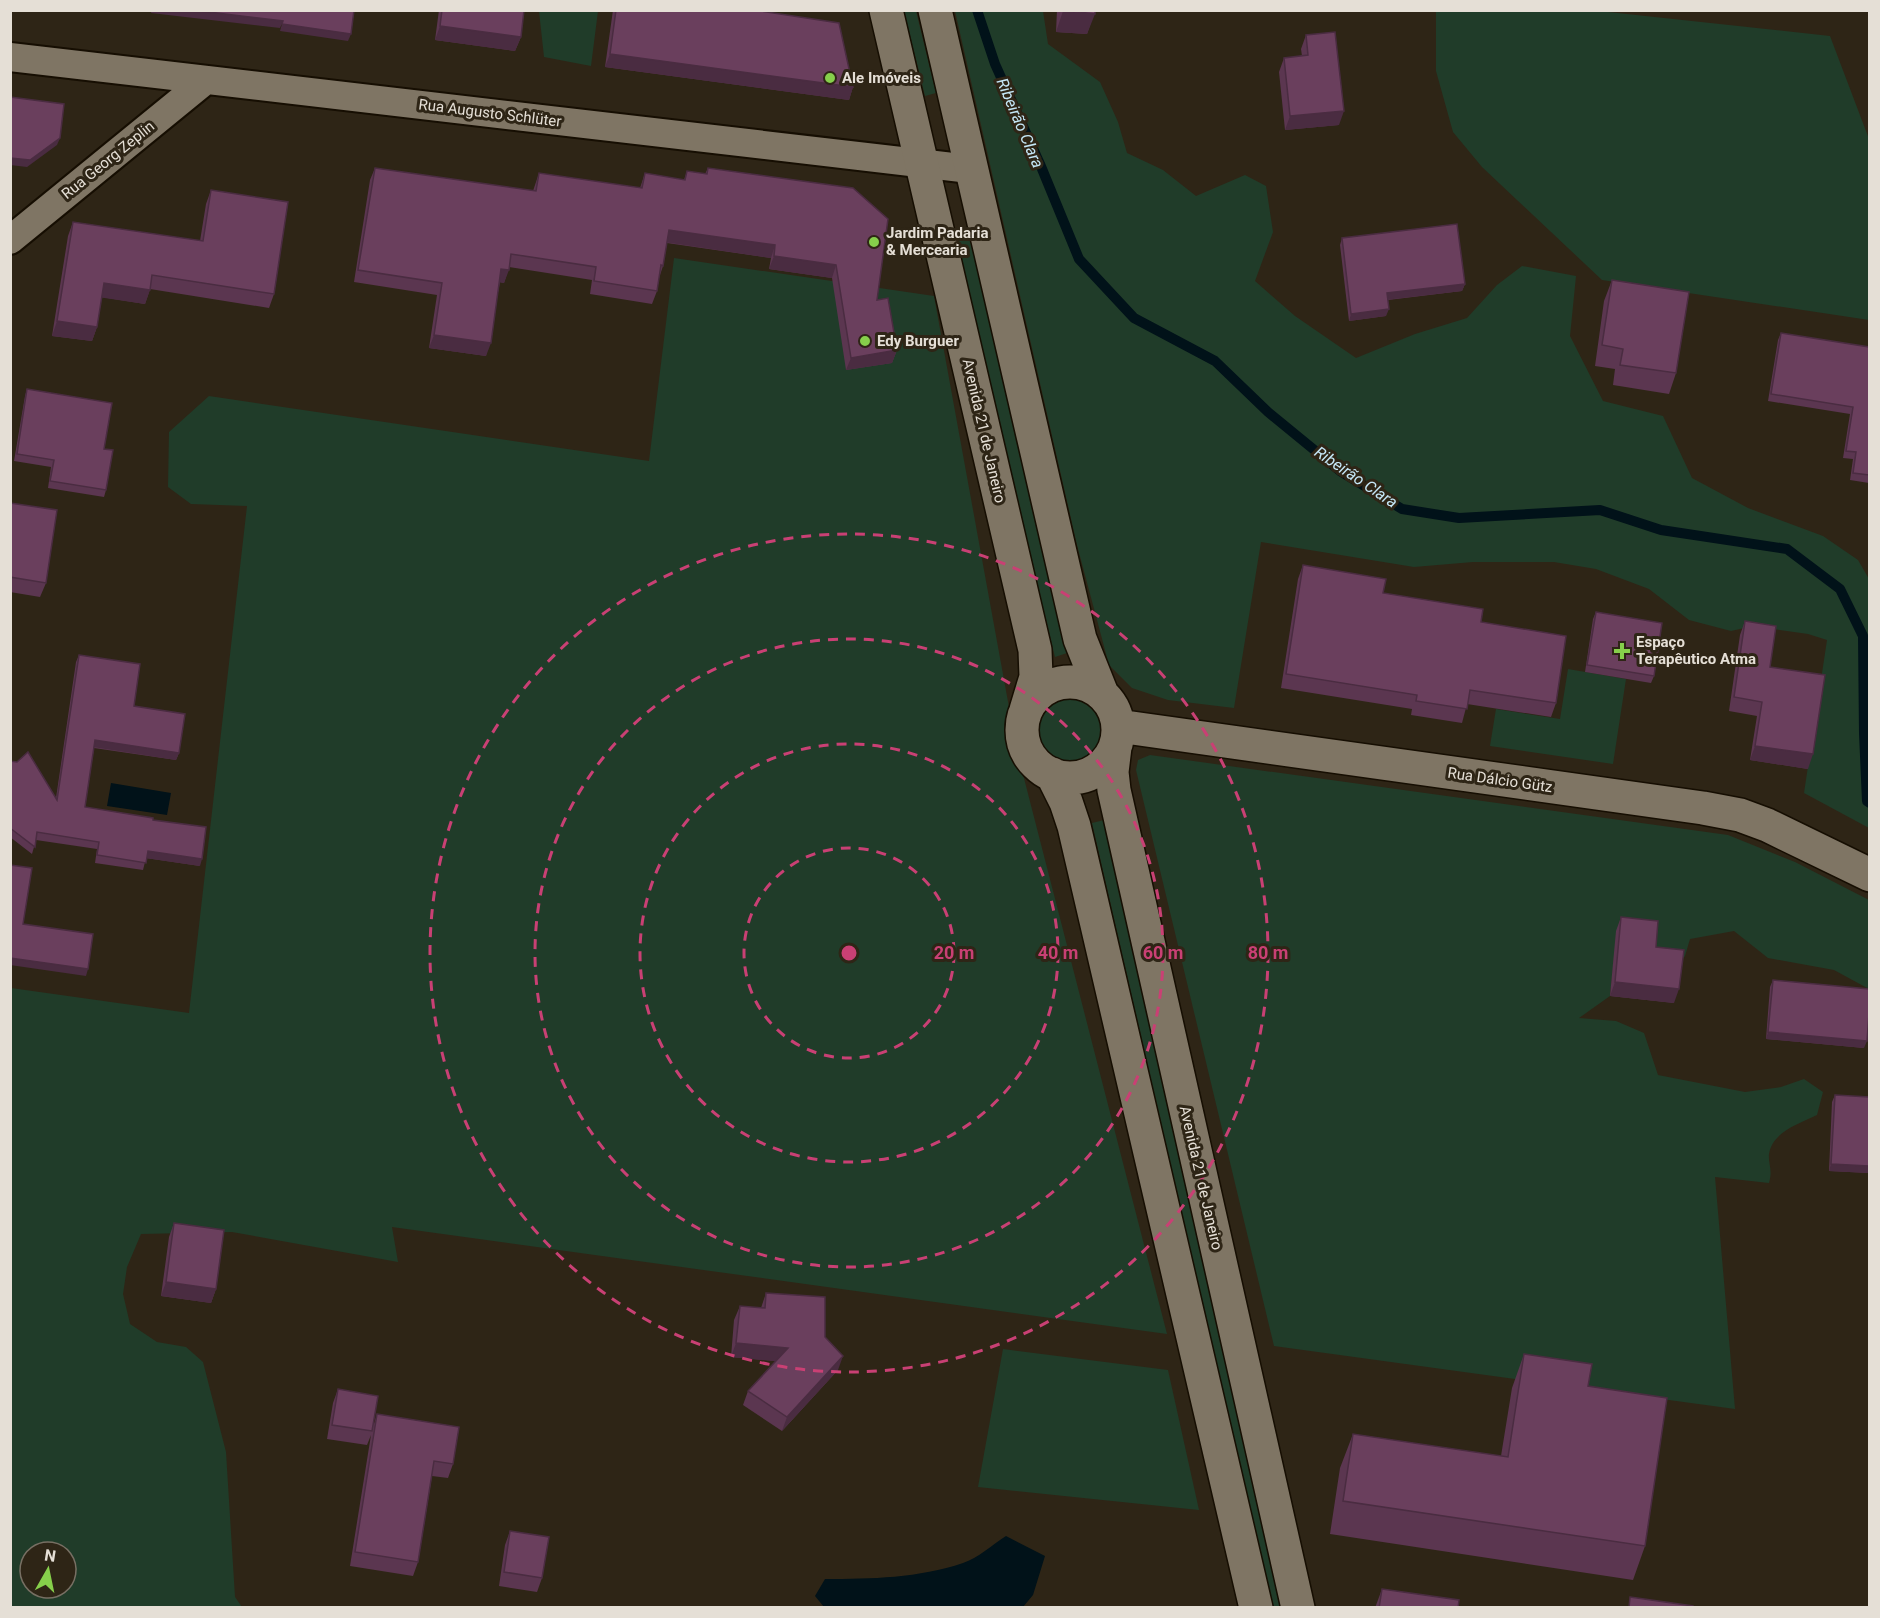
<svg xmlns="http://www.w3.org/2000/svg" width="1880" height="1618" font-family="Roboto,sans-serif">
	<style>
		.green { fill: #203c29; fill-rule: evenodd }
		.water { fill: #011219 }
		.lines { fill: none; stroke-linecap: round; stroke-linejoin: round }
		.stream { stroke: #011219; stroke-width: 10 }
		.street-casing { stroke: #160e02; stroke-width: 32 }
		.secondary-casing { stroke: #160e02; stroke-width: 36 }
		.street { stroke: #7f7564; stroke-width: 28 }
		.secondary { stroke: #7f7564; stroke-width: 33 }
		.wall { fill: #5b3650 }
		.shaded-wall { fill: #4a2c41 }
		.building { fill: #6a3f5d; stroke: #4a2c41; stroke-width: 1.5 }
		.ring { fill: none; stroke: #c94074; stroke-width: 3; stroke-dasharray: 10 8 }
		.poi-dot { fill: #86cf4b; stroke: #2e2516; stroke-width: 2 }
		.labels { text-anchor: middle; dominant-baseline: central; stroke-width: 6; stroke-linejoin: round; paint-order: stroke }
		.poi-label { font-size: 15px; font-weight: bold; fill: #e5dfd6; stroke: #2e2516; text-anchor: start }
		.street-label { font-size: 15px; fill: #e5dfd6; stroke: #2e2516 }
		.water-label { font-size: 16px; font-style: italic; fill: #c5e7f7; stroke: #2e2516 }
		.centre { fill: #c94074; stroke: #2e2516; stroke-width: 3 }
		.ring-label { font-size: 18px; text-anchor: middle; font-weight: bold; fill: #c94074; stroke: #2e2516; stroke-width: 6; stroke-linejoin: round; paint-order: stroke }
	</style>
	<rect width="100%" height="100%" fill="#2e2516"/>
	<path class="green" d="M 539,11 L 598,11 L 591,66 L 544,57 Z
		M 904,11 L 916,11 L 936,93 L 925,96 Z
		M 955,11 L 1043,11 L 1048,44 L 1100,82 L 1118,122 L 1127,153 L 1163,170 L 1196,196 L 1245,175 L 1266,186 L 1273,232 L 1255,281 L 1295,316 L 1356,358 L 1415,334 L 1467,318 L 1497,285 L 1522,266 L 1576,276 L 1570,336 L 1603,401 L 1663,416 L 1692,478 L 1748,508 L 1823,536 L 1858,560 L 1869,579 L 1869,828 L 1804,793 L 1827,640 L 1808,634 L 1753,626 L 1731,631 L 1689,620 L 1649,589 L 1596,569 L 1554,562 L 1473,562 L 1414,567 L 1261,542 L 1234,708 L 1168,700 L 1132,688 L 1109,665 L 1077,545 Z
		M 1436,11 L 1599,11 L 1830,36 L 1869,139 L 1869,320 L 1602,280 L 1482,167 L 1453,132 L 1436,71 Z
		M 967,227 L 1070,652 L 1055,657 L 951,231 Z
		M 674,258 L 934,296 L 1017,751 L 1167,1334 L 392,1227 L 398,1262 L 232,1232 L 141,1234 L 127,1267 L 123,1294 L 130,1324 L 157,1342 L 186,1347 L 203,1362 L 226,1452 L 235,1597 L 242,1607 L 11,1608 L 11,988 L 189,1013 L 247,506 L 191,504 L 168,487 L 169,432 L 209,396 L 649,461 ZM 30,1552 L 66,1552 L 66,1588 L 30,1588 Z
		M 1568,669 L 1626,679 L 1613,764 L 1490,746 L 1496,709 L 1560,719 Z
		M1036 730a34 34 0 1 1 68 0a34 34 0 1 1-68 0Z
		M 1150,755 L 1728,835 L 1795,862 L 1869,900 L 1869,989 L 1834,970 L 1768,958 L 1734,931 L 1690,939 L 1685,956 L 1679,964 L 1617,932 L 1610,996 L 1579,1018 L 1616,1021 L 1644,1033 L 1658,1075 L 1745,1092 L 1781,1087 L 1804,1079 L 1823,1092 L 1817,1115 C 1799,1124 1773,1131 1769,1154 C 1768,1164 1773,1169 1769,1183 L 1715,1177 L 1735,1409 L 1274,1346 L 1136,770 L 1138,760 Z
		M 1104,820 L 1284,1607 L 1272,1607 L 1092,823 Z
		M 1003,1349 L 1168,1370 L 1199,1510 L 978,1487 Z"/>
	<path class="water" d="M 111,783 L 171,793 L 167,815 L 107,806 Z
		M 1006,1536 L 1045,1556 L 1033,1595 L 1023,1607 L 824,1607 L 815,1596 L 825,1579 C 871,1579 919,1578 963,1563 C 978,1558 992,1545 1006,1536 Z"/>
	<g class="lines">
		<path class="stream" d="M 977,10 L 995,64 L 1040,164 L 1079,259 L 1134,318 L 1215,361 L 1268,412 L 1340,471 L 1402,509 L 1459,518 L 1600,510 L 1661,530 L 1787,549 L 1840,589 L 1863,636 L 1864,733 L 1867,801 L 1870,803"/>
		<g class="street-casing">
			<path id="street" d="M 10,57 L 970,169
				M 10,240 L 206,80"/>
		</g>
		<g class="secondary-casing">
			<path id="secondary" d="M 886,10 L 1035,650 L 1036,677 L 1026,710
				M 935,10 L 1080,639 L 1102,694
				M1022 730a48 48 0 1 1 96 0a48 48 0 1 1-96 0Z
				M 1118,726 L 1703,808 L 1740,815 L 1767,825 L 1870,875
				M 1115,747 L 1112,772 L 1114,790 L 1298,1608
				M 1052,774 L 1066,802 L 1074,826 L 1256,1608"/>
		</g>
		<use href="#street" class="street"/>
		<use href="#secondary" class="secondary"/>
	</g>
	<path class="wall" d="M 439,10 L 524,10 L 521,37 L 515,51 L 435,40 Z
		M 613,10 L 754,10 L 853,87 L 849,100 L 605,67 Z
		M 1057,10 L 1095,10 L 1087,34 L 1056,32 Z
		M 1306,35 L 1339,125 L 1285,130 L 1279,72 L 1284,58 L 1302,56 L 1301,49 Z
		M 375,168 L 533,191 L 539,173 L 640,188 L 645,173 L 684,180 L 687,171 L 705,174 L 708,168 L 853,188 L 877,300 L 897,350 L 892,363 L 846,370 L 832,278 L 769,269 L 771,258 L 667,243 L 663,266 L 659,278 L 657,291 L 652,304 L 590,294 L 592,280 L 509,267 L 504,283 L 500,282 L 486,356 L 429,348 L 437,295 L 354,282 L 370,180 Z
		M 211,190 L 274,294 L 269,308 L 150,289 L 145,304 L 101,297 L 97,327 L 92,341 L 52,336 L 68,236 L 73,222 L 200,241 L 206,204 Z
		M 1342,238 L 1465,284 L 1462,291 L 1388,300 L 1386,316 L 1349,321 L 1340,245 Z
		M 1612,280 L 1676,373 L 1669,394 L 1613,385 L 1615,369 L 1595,366 L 1604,301 Z
		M 1781,333 L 1869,347 L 1869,483 L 1850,480 L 1853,459 L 1843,458 L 1850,414 L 1768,401 L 1778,340 Z
		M 27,389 L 104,449 L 106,490 L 104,497 L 48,488 L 51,467 L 14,461 L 25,396 Z
		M 10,503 L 46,583 L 40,597 L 10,592 Z
		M 1303,565 L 1383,593 L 1481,622 L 1556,703 L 1551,717 L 1467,704 L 1462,723 L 1411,715 L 1412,709 L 1281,688 L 1298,579 Z
		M 1596,612 L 1654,676 L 1651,683 L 1585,672 L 1593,619 Z
		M 1745,621 L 1770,667 L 1808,769 L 1750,760 L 1757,716 L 1729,711 L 1740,635 Z
		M 79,655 L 134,706 L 179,753 L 176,760 L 94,748 L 85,807 L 153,820 L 200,866 L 146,858 L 143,870 L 95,863 L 97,849 L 36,840 L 32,854 L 10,837 L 10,761 L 17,762 L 56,798 L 76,662 Z
		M 1621,917 L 1656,947 L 1674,1003 L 1610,996 L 1616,931 Z
		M 1773,980 L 1864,1048 L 1766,1039 L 1770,987 Z
		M 1835,1095 L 1869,1097 L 1869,1173 L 1829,1171 L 1832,1102 Z
		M 174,1223 L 216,1289 L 211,1303 L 161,1296 L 169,1237 Z
		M 766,1293 L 825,1337 L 838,1370 L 782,1431 L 743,1405 L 748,1391 L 776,1361 L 731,1357 L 734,1320 L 740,1306 L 761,1308 Z
		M 1524,1354 L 1588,1386 L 1645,1546 L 1633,1580 L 1330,1534 L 1340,1468 L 1353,1434 L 1501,1456 L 1512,1388 Z
		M 338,1389 L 374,1424 L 377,1414 L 453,1464 L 448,1478 L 432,1476 L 418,1562 L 413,1576 L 350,1566 L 371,1435 L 367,1445 L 327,1439 L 333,1403 Z
		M 510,1531 L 542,1578 L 537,1592 L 499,1586 L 505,1545 Z
		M 1382,1589 L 1458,1608 L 1375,1608 Z"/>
	<path class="shaded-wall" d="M 152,10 L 192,10 L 283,21 L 280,28 L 151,13 Z
		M 1063,11 L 1095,14 L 1087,34 L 1056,32 Z
		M 282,24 L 351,34 L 348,41 L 280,31 Z
		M 440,26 L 521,37 L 515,51 L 435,40 Z
		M 610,54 L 853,87 L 849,100 L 605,67 Z
		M 1344,111 L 1339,125 L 1285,130 L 1290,116 Z
		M 60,138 L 57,145 L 27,167 L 10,165 L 10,158 Z
		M 669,230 L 775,245 L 771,258 L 664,242 Z
		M 774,256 L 836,265 L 832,278 L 769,269 Z
		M 501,269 L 509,270 L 504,283 L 497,282 Z
		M 104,283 L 150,290 L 145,304 L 98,297 Z
		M 1465,284 L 1462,291 L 1385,300 L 1387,293 Z
		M 1389,309 L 1386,316 L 1349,321 L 1351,314 Z
		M 57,321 L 97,327 L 92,341 L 52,336 Z
		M 434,335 L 491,343 L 486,356 L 429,348 Z
		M 897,350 L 892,363 L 846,370 L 851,358 Z
		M 95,740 L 179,753 L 176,760 L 93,747 Z
		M 1755,746 L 1813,754 L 1808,769 L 1750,760 Z
		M 148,851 L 202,859 L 200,866 L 145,858 Z
		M 10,958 L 88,969 L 86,976 L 10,965 Z
		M 1615,982 L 1679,989 L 1674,1003 L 1610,996 Z
		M 1768,1032 L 1867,1041 L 1864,1048 L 1766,1039 Z
		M 1831,1164 L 1869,1166 L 1869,1173 L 1829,1171 Z
		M 166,1282 L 216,1289 L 211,1303 L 161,1296 Z
		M 736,1343 L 788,1348 L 783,1362 L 731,1357 Z
		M 843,1356 L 838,1370 L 782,1431 L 787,1417 Z"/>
	<path class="building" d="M 192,10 L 354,10 L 351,34 L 282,24 L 283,21 Z
		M 442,10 L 524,10 L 521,37 L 440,26 Z
		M 616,10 L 754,10 L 839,23 L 853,87 L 610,54 Z
		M 1063,10 L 1095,10 L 1095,14 Z
		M 1335,32 L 1344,111 L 1290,116 L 1284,58 L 1308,55 L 1306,35 Z
		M 10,97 L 64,104 L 60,138 L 30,160 L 10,158 Z
		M 375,168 L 536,191 L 539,173 L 642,188 L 645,173 L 685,180 L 687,171 L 707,174 L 708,168 L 853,188 L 888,219 L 877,300 L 888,298 L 897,350 L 851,358 L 836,265 L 774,256 L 775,245 L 669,230 L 663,266 L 661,265 L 657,291 L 594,281 L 596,267 L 511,254 L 509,270 L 501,269 L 491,343 L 434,335 L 442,283 L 358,270 Z
		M 211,190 L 288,202 L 274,294 L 152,275 L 150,290 L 104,283 L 97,327 L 57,321 L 73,222 L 203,241 Z
		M 1457,224 L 1465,284 L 1387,293 L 1389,309 L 1351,314 L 1342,238 Z
		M 1612,280 L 1689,292 L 1676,373 L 1620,365 L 1623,349 L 1602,345 Z
		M 1781,333 L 1869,347 L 1869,475 L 1853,473 L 1856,452 L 1846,451 L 1853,407 L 1771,394 Z
		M 27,389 L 112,403 L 104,449 L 113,450 L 106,490 L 50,481 L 54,460 L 17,454 Z
		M 10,503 L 57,510 L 46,583 L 10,577 Z
		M 1303,565 L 1386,579 L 1383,593 L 1483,609 L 1481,622 L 1566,636 L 1556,703 L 1470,690 L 1467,709 L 1416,701 L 1417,695 L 1286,674 Z
		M 1596,612 L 1662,623 L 1654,676 L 1587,665 Z
		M 1745,621 L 1776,626 L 1770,667 L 1825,675 L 1813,754 L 1755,746 L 1762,702 L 1734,697 Z
		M 79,655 L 140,664 L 134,706 L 185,714 L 179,753 L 95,740 L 85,807 L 153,818 L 153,820 L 206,827 L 202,859 L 148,851 L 146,863 L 97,855 L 99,842 L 37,832 L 35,847 L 10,828 L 10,761 L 17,762 L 28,752 L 57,800 Z
		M 10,865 L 32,868 L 23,924 L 93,934 L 88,969 L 10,958 Z
		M 1621,917 L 1658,921 L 1656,947 L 1684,950 L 1679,989 L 1615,982 Z
		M 1773,980 L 1869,989 L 1869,1014 L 1867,1041 L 1768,1032 Z
		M 1835,1095 L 1869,1097 L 1869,1166 L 1831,1164 Z
		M 174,1223 L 224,1230 L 216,1289 L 166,1282 Z
		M 766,1293 L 825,1297 L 825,1337 L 843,1356 L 787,1417 L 748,1391 L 788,1348 L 736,1343 L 740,1306 L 765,1308 Z
		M 1524,1354 L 1592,1364 L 1588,1386 L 1667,1398 L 1645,1546 L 1343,1501 L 1353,1434 L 1508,1457 Z
		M 338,1389 L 378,1396 L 372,1431 L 332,1425 Z
		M 377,1414 L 459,1427 L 453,1464 L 434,1461 L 418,1562 L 355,1552 Z
		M 510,1531 L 549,1537 L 542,1578 L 504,1572 Z
		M 1382,1589 L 1459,1600 L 1458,1608 L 1379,1608 Z
		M 1630,1597 L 1693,1606 L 1693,1608 L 1629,1608 Z"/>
	<g class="ring">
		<circle cx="849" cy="953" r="105"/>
		<circle cx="849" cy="953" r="209"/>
		<circle cx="849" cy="953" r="314"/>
		<circle cx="849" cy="953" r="419"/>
	</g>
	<g class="poi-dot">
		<circle cx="830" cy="78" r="6"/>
		<circle cx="874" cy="242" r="6"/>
		<circle cx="865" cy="341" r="6"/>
		<path d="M1619 642h6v6h6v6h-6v6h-6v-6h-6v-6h6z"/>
	</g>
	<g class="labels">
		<g class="poi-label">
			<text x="842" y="78">Ale Imóveis</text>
			<text x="886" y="233">Jardim Padaria<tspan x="886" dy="17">&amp; Mercearia</tspan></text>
			<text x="877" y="341">Edy Burguer</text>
			<text x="1636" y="642">Espaço<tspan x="1636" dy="17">Terapêutico Atma</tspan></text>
		</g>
		<g class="street-label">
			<text transform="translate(490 113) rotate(7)">Rua Augusto Schlüter</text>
			<text transform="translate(108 160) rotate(-39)">Rua Georg Zeplin</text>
			<text transform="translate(984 431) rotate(77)">Avenida 21 de Janeiro</text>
			<text transform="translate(1500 780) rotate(8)">Rua Dálcio Gütz</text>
			<text transform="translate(1201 1178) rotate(77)">Avenida 21 de Janeiro</text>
		</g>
		<g class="water-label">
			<text transform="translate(1020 123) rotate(67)">Ribeirão Clara</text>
			<text transform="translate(1356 477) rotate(34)">Ribeirão Clara</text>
		</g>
	</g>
	<circle cx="849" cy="953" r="9" class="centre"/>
	<g class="ring-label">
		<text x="954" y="959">20 m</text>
		<text x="1058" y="959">40 m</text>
		<text x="1163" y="959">60 m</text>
		<text x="1268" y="959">80 m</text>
	</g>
	<rect width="1880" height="1618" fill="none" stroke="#e5dfd6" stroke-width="24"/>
	<g transform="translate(48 1570) rotate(9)"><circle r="28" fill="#2e2516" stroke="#776f63" stroke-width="1.5"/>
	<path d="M0-4.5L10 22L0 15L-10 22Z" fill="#86cf4b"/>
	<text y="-9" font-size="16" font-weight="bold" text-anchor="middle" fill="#e5dfd6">N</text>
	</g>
</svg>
